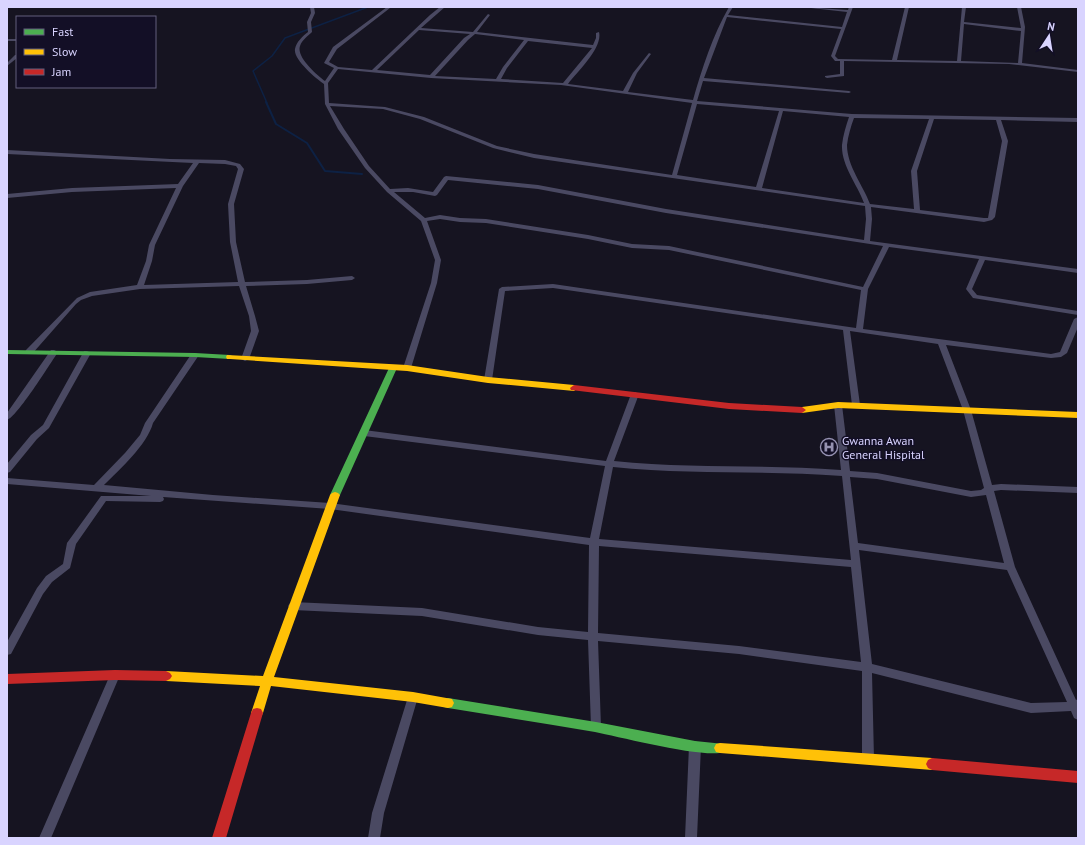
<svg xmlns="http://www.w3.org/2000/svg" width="1085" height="845" font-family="'PT Sans',sans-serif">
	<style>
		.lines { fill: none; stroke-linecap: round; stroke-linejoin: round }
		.stream-far1 { stroke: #0d2144; stroke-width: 1.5 }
		.stream { stroke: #0d2144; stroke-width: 2 }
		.street { fill: #4a4962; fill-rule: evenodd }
		.fast { fill: #4caf50; fill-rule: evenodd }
		.slow { fill: #ffc107; fill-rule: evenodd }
		.jam { fill: #c62828; fill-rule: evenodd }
		.labels { text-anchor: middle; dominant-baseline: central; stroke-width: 3; stroke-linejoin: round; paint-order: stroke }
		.poi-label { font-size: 12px; fill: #d9d4ff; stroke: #130f26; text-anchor: start }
	</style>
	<rect width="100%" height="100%" fill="#161421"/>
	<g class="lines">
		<path class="stream-far1" d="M 267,103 L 253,71 L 272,56 L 285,38 L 368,7"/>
		<path class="stream" d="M 266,102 L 276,124 L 307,143 L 325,171 L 362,174"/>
		<path class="street" d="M 310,7 L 314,7 L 315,13 L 311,22 L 312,32 C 308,36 302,40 300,46 C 296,57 317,75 325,81 L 334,68 L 324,63 L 333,47 L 387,7 L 390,8 L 337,49 L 329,62 L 338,67 L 372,70 L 430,15 L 440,7 L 445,7 L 421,28 L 473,32 L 488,14 L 490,15 L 477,32 L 593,45 L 596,38 L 596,33 L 599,32 C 603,48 578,71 568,84 L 623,91 L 633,73 L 649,53 L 651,54 L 637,73 L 628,92 L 693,100 C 702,68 713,35 729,7 L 733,7 L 728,15 L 842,27 L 847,12 L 802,7 L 848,10 L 849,7 L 853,7 L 835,56 L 838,59 L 892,60 L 905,7 L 909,7 L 897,60 L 957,61 L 962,7 L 966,7 L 964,22 L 1021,28 L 1017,7 L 1021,7 L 1025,27 L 1022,63 L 1078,70 L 1078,72 L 1009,64 L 844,61 L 844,76 L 827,78 L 825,77 L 825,76 L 840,74 L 840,61 L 835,61 L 831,56 L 841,29 L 727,17 L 704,78 L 849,91 L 851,92 L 849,93 L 703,81 L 697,101 L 852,114 L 1078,118 L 1078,122 L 1001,120 L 1008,141 L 995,217 L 992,220 L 984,222 L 871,207 L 872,219 L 870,241 L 1078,269 L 1078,273 L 985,260 L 972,289 L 977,295 L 1078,311 L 1078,315 L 973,298 L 966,289 L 979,259 L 889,247 L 868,289 L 863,329 L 1051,354 L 1060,352 L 1074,319 L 1078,317 L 1078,327 L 1067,353 L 1061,357 L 1051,358 L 946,345 L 971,410 L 992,485 L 1001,484 L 1078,487 L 1078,493 L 1001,490 L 994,491 L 1015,567 L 1076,700 L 1078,699 L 1078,720 L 1074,718 L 1071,711 L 1031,713 L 872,673 L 874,759 L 872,763 L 868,764 L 864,763 L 862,759 L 862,671 L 739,654 L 598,641 L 601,727 L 600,730 L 596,732 L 592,730 L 591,727 L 588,640 L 538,635 L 422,616 L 293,610 L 290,609 L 288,606 L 290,603 L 293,602 L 422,608 L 538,627 L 588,632 L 589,545 L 330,509 L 163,497 L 164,499 L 163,501 L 160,502 L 106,501 L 76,544 L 70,568 L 52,582 L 43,594 L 11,654 L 7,655 L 7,642 L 37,588 L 46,576 L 63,564 L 67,543 L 101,496 L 151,496 L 7,484 L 7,478 L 94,485 L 125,453 L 140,435 L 145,423 L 192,353 L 195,353 L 199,355 L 153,423 C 147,445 120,469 104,485 L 213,495 L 330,503 L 590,538 L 605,466 L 364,436 L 360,433 L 364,430 L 606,461 L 631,394 L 635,392 L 639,394 L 614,461 C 690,469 766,464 841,470 L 834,405 L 838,403 L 842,405 L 850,471 L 877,473 L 971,491 L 981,490 L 984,488 L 963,410 L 938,344 L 850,331 L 860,405 L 856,407 L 852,405 L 843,330 L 553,288 L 505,291 L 492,380 L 491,382 L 485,382 L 484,380 L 499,289 L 502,287 L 553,284 L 856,328 L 861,290 L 669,250 L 632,248 L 588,239 L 486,223 L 460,222 L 440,219 L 427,221 L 441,260 L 437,283 L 411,368 L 410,370 L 404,370 L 403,368 L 431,283 L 435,260 L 421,221 L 387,192 L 365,168 L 338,129 L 325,104 L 324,84 C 315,78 293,59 295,49 C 296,42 303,36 308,32 L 307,22 L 311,13 ZM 964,24 L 1021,31 L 1018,63 L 961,61 ZM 419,30 L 470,34 L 464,38 L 430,75 L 377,70 ZM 475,34 L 524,40 L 503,67 L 496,79 L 435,76 L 468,40 ZM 528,41 L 592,48 L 563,83 L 501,79 L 507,68 ZM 338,69 L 431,78 L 561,85 L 692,103 L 672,175 L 534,154 L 497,146 L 424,117 L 385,107 L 329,103 L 328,83 ZM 697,104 L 779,111 L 756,187 L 677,175 ZM 330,106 L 383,109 L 420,119 L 493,148 L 534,158 L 865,206 L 866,219 L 864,240 L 666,209 L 538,185 L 446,176 L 444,177 L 433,192 L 408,188 L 390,189 L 369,166 L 344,129 ZM 783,111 L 849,117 C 846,126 843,135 842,145 C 841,165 857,184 864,203 L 762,188 ZM 854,118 L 929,119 L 911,171 L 914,209 L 870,204 C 863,185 847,166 847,145 C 848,136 851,126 854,118 ZM 934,119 L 996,120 L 1002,141 L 988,218 L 984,218 L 920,210 L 917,171 ZM 448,180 L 538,189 L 666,213 L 883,246 L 863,287 L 669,246 L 632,244 L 588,235 L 486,219 L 460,218 L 440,215 L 425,218 L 394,192 L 413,192 L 435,196 L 437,195 ZM 613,467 C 689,475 766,470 842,476 L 851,560 L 599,539 ZM 850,477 L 877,479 L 971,497 L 986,495 L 1004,563 L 858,543 ZM 599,546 L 851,567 L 861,662 L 739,646 L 598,633 ZM 859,550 L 1007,570 L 1067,702 L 1031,703 L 872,664 Z
			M 7,39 L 17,39 L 17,41 L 7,41 Z
			M 15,55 L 17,55 L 17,58 L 7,66 L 7,63 Z
			M 7,150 L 170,159 L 225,160 L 240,164 L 244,169 L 234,204 L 236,242 L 245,282 L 307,280 L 352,276 L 355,278 L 352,280 L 307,284 L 246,286 L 255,316 L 259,331 L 249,359 L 245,361 L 241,359 L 251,331 L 249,316 L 239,286 L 140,289 L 92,296 L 81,300 L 76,304 L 32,354 L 26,354 L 25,352 L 26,350 L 77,298 L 90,292 L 137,285 L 146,261 L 149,245 L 176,188 L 72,192 L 7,198 L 7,194 L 72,188 L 178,184 L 193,163 L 7,154 ZM 199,163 L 225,164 L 236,166 L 238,169 L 228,204 L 230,242 L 238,282 L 144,285 L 152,261 L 155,245 L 183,186 Z
			M 51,350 L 54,350 L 58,352 C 50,364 17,417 7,420 L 7,413 Z
			M 84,351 L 87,351 L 91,353 L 49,428 L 37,439 L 10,472 L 7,473 L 7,464 L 31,435 L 43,425 Z
			M 115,671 L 119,672 L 120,675 L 51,838 L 39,838 L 110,675 L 111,672 Z
			M 413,693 L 417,694 L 418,697 L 384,813 L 380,838 L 368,838 L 372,813 L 408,697 L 409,694 Z
			M 695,741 L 699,743 L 701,746 L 697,838 L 685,838 L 689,746 L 691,743 Z"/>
		<path class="fast" d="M 7,350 L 195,353 L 230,355 L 234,357 L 230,359 L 195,357 L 7,354 Z
			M 393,365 L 397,368 L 340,495 L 338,497 L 332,497 L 330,495 L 389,368 Z
			M 448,698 L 596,722 L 695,741 L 724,744 L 726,748 L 724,752 C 706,759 620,737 595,732 C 546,724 497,716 448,708 L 444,707 L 442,703 L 444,699 Z"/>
		<path class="slow" d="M 227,355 L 407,365 L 488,377 L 574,385 L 578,388 L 574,391 L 488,383 L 407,371 L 230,359 L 227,359 L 226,357 Z
			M 838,402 L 1078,412 L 1078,418 L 838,408 L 802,413 L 798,410 L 802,407 Z
			M 335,492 L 338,493 L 340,495 L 274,677 L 413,692 L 452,699 L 454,703 L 452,707 L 448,708 L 413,702 L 271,686 L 263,713 L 261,717 L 257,718 L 253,717 L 251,713 L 260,686 L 166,681 L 162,679 L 160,676 L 162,673 L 166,671 L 263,676 L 330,495 L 332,493 Z
			M 720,743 L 932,758 L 936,760 L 938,764 L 936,768 L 932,770 L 720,753 L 716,752 L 714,748 L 716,744 Z"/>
		<path class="jam" d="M 574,385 L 729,403 L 802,407 L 806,410 L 802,413 L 729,409 L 571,390 L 570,388 Z
			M 115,670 L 166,671 L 170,673 L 172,676 L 170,679 L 166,681 L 115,680 L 7,684 L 7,674 Z
			M 257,708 L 261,709 L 263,713 L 226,838 L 212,838 L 251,713 L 253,709 Z
			M 932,758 L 1078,771 L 1078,783 L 932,770 L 928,768 L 926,764 L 928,760 Z"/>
	</g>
	<defs>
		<g id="hospital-ring" transform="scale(0.9)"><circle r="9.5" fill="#130f26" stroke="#9591b1" stroke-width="1.5"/><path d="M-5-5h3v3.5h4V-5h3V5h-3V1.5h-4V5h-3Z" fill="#9591b1"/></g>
	</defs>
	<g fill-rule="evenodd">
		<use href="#hospital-ring" x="829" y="447"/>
	</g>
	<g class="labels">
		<g class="poi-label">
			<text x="842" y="440">Gwanna Awan<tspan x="842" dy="14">General Hispital</tspan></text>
		</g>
	</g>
	<rect width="1085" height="845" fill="none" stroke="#d9d4ff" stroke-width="16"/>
	<rect x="16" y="16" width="140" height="72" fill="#130f26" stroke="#625e7d"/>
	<rect x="24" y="29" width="20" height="6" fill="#4caf50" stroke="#625e7d"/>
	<text x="52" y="36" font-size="12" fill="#d9d4ff">Fast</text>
	<rect x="24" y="49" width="20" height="6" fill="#ffc107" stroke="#625e7d"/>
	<text x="52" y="56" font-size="12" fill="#d9d4ff">Slow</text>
	<rect x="24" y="69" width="20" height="6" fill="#c62828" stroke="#625e7d"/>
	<text x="52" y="76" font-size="12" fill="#d9d4ff">Jam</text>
	<g transform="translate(1049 36) rotate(12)" stroke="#130f26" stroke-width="3" paint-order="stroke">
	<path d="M0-3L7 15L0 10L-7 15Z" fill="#d9d4ff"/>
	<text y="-6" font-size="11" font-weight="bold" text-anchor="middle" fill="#d9d4ff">N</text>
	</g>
</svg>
